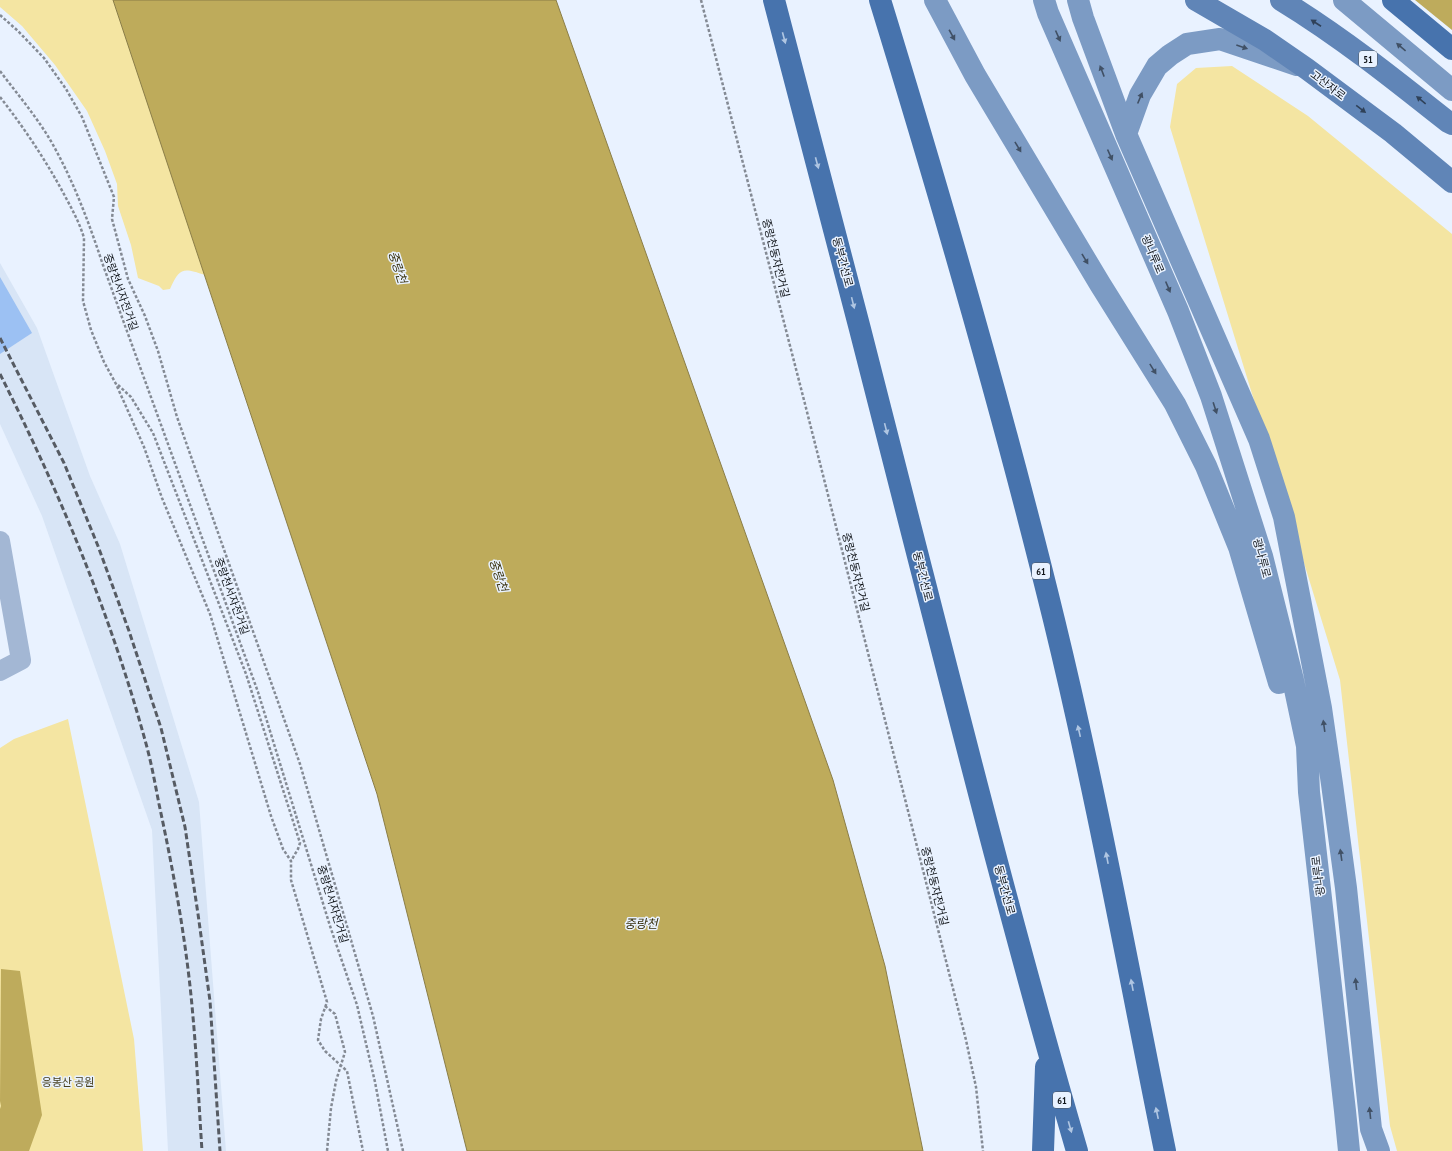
<svg xmlns="http://www.w3.org/2000/svg" width="1452" height="1151" font-family="'PT Sans Narrow','Noto Sans KR',sans-serif">
	<style>
		.built { fill: #d8e5f6 }
		.green { fill: #f4e5a2 }
		.forest { fill: #beab5c }
		.water { fill: #beab5b; stroke: #8a7d47 }
		.building { fill: #9cc1f3 }
		.lines { fill: none; stroke-linecap: round; stroke-linejoin: round }
		.path { stroke: #848a94; stroke-width: 2.5; stroke-dasharray: 3 2; stroke-linecap: butt }
		.street { stroke: #a3b7d4; stroke-width: 20 }
		.secondary { stroke: #7c9bc4; stroke-width: 22 }
		.primary { stroke: #6085b7; stroke-width: 22 }
		.highway { stroke: #4773ad; stroke-width: 22 }
		.rail { stroke: #565b63; stroke-width: 3; stroke-dasharray: 6 3; stroke-linecap: butt }
		.oneway { fill: #2f4158 }
		.oneway2 { fill: #405065 }
		.oneway3 { fill: #b0c6e2 }
		.labels { text-anchor: middle; dominant-baseline: central; stroke-width: 3; stroke-linejoin: round; paint-order: stroke }
		.shield { fill: #e9f2ff; stroke: #50565d; stroke-width: 1 }
		.shield-label { font-size: 10px; font-weight: bold; fill: #0f1318 }
		.street-label { font-size: 11px; fill: #0f1318; stroke: #e9f2ff }
		.park-label { font-size: 11px; fill: #48401d; stroke: #e9f2ff }
		.water-label { font-size: 12px; font-style: italic; fill: #372f0b; stroke: #e9f2ff }
	</style>
	<rect width="100%" height="100%" fill="#e9f2ff"/>
	<path class="built" d="M 0,263 L 37,328 L 90,476 L 120,544 L 199,802 L 226,1151 L 168,1151 L 152,830 L 42,516 L 0,424 Z"/>
	<path class="green" d="M 0,0 L 113,0 L 205,275 C 183,268 180,267 170,289 L 163,290 L 159,286 L 138,278 L 131,245 L 118,206 L 117,184 L 105,151 L 87,111 L 55,65 L 22,26 L 0,7 Z
		M 1232,66 L 1308,116 L 1452,234 L 1452,1151 L 1397,1151 L 1390,1126 L 1340,680 L 1170,127 L 1177,84 L 1196,68 Z
		M 68,719 L 134,1039 L 143,1151 L 0,1151 L 0,748 L 14,739 Z"/>
	<path class="forest" d="M 1415,0 L 1452,0 L 1452,30 Z
		M 1,969 L 20,971 L 42,1115 L 29,1151 L 0,1151 L 0,1109 L 1,1106 L 0,1101 Z"/>
	<path class="water" d="M 113,0 L 556,0 L 833,780 L 885,966 L 923,1151 L 467,1151 L 377,794 Z"/>
	<path class="building" d="M 0,277 L 32,333 L 0,354 Z"/>
	<g class="lines">
		<path class="path" d="M 701,0 L 805,404 L 966,1040 L 976,1087 L 983,1151
			M 0,15 L 18,31 L 44,58 L 66,89 L 82,117 L 114,197 L 112,219 L 128,279 L 145,316 L 158,351 L 177,417 L 300,764 L 373,1016 L 403,1151
			M 0,71 C 18,95 37,117 52,143 C 74,182 89,223 103,265 L 258,692 L 330,926 L 357,1005 L 375,1082 L 388,1151
			M 0,97 C 25,129 47,162 66,198 C 73,211 80,224 84,238 L 83,301 L 91,330 L 104,362 L 116,384 L 144,447 L 162,498 L 210,614 L 271,816 L 283,849 L 291,861 L 291,880 L 327,1002 L 321,1019 L 318,1040 L 325,1051 L 347,1071 L 363,1151
			M 118,385 L 131,397 L 153,433 L 246,674 L 300,843 L 298,849 L 291,861
			M 325,1006 L 335,1014 L 345,1052 L 336,1081 L 331,1108 L 327,1151"/>
		<path class="street" d="M 0,541 L 21,660 L 0,671"/>
		<path class="secondary" d="M 935,0 L 975,75 L 1100,284 L 1175,404 L 1206,466 L 1239,547 L 1279,683
			M 1044,0 L 1048,13 L 1178,311 L 1211,396 L 1262,556 L 1293,680 L 1307,746 L 1309,792 L 1345,1111 L 1349,1151
			M 1078,0 L 1083,18 L 1126,134 L 1259,439 L 1284,517 L 1321,708 L 1332,784 L 1346,888 L 1371,1129 L 1379,1151
			M 1344,0 L 1452,90
			M 1126,134 L 1140,95 L 1157,66 L 1170,55 L 1187,44 L 1220,39 L 1297,65"/>
		<path class="primary" d="M 1196,0 L 1265,40 L 1307,69 L 1393,133 L 1452,182
			M 1281,0 C 1340,36 1394,79 1448,122 L 1452,124"/>
		<path class="highway" d="M 774,0 C 820,174 865,347 909,521 C 963,732 1016,942 1077,1151
			M 880,0 C 943,205 1003,411 1054,620 C 1097,796 1129,974 1165,1151
			M 1393,0 L 1452,49
			M 1043,1151 L 1046,1067"/>
		<path class="rail" d="M 0,338 L 64,463 L 98,546 L 129,631 L 161,728 L 185,827 L 198,914 L 210,1001 L 220,1151
			M 0,374 C 59,491 110,613 145,740 C 151,761 155,783 159,804 C 174,874 187,945 193,1017 C 197,1061 199,1106 202,1151"/>
	</g>
	<defs><path id="oneway-solid" d="M-6-.8H1V-3.2L6.5 0L1 3.2V.8H-6Z"/></defs>
	<g class="oneway">
		<use href="#oneway-solid" transform="translate(1316 23) rotate(-147)"/>
		<use href="#oneway-solid" transform="translate(1421 100) rotate(-141)"/>
		<use href="#oneway-solid" transform="translate(1361 109) rotate(37)"/>
	</g>
	<g class="oneway2">
		<use href="#oneway-solid" transform="translate(952 35) rotate(61)"/>
		<use href="#oneway-solid" transform="translate(1058 36) rotate(66)"/>
		<use href="#oneway-solid" transform="translate(1242 47) rotate(19)"/>
		<use href="#oneway-solid" transform="translate(1401 47) rotate(-140)"/>
		<use href="#oneway-solid" transform="translate(1102 71) rotate(-111)"/>
		<use href="#oneway-solid" transform="translate(1140 98) rotate(-67)"/>
		<use href="#oneway-solid" transform="translate(1018 147) rotate(59)"/>
		<use href="#oneway-solid" transform="translate(1110 155) rotate(66)"/>
		<use href="#oneway-solid" transform="translate(1085 259) rotate(59)"/>
		<use href="#oneway-solid" transform="translate(1168 287) rotate(67)"/>
		<use href="#oneway-solid" transform="translate(1153 369) rotate(58)"/>
		<use href="#oneway-solid" transform="translate(1215 408) rotate(72)"/>
		<use href="#oneway-solid" transform="translate(1324 726) rotate(-98)"/>
		<use href="#oneway-solid" transform="translate(1341 855) rotate(-98)"/>
		<use href="#oneway-solid" transform="translate(1356 984) rotate(-96)"/>
		<use href="#oneway-solid" transform="translate(1370 1113) rotate(-96)"/>
	</g>
	<g class="oneway3">
		<use href="#oneway-solid" transform="translate(784 38) rotate(75)"/>
		<use href="#oneway-solid" transform="translate(817 163) rotate(75)"/>
		<use href="#oneway-solid" transform="translate(853 303) rotate(76)"/>
		<use href="#oneway-solid" transform="translate(886 429) rotate(76)"/>
		<use href="#oneway-solid" transform="translate(1079 731) rotate(-103)"/>
		<use href="#oneway-solid" transform="translate(1107 858) rotate(-101)"/>
		<use href="#oneway-solid" transform="translate(1132 985) rotate(-101)"/>
		<use href="#oneway-solid" transform="translate(1157 1113) rotate(-102)"/>
		<use href="#oneway-solid" transform="translate(1070 1127) rotate(74)"/>
	</g>
	<g class="labels">
		<g class="shield">
			<rect x="1359" y="51" width="18" height="16" rx="3"/>
			<rect x="1032" y="563" width="18" height="16" rx="3"/>
			<rect x="1053" y="1092" width="18" height="16" rx="3"/>
		</g>
		<g class="shield-label">
			<text x="1368" y="59">51</text>
			<text x="1041" y="571">61</text>
			<text x="1062" y="1100">61</text>
		</g>
		<g class="street-label">
			<text transform="translate(1328 85) rotate(37)">고산자로</text>
			<text transform="translate(1153 254) rotate(67)">광나루로</text>
			<text transform="translate(776 258) rotate(76)">중랑천동자전거길</text>
			<text transform="translate(843 262) rotate(75)">동부간선로</text>
			<text transform="translate(121 292) rotate(70)">중랑천서자전거길</text>
			<text transform="translate(1262 558) rotate(75)">광나루로</text>
			<text transform="translate(856 572) rotate(76)">중랑천동자전거길</text>
			<text transform="translate(923 576) rotate(76)">동부간선로</text>
			<text transform="translate(232 596) rotate(70)">중랑천서자전거길</text>
			<text transform="translate(1318 876) rotate(-97)">광나루로</text>
			<text transform="translate(935 886) rotate(76)">중랑천동자전거길</text>
			<text transform="translate(1005 890) rotate(75)">동부간선로</text>
			<text transform="translate(333 904) rotate(73)">중랑천서자전거길</text>
		</g>
		<g class="park-label">
			<text x="68" y="1082">응봉산 공원</text>
		</g>
		<g class="water-label">
			<text transform="translate(398 267) rotate(72)">중랑천</text>
			<text transform="translate(499 575) rotate(72)">중랑천</text>
			<text x="641" y="923">중랑천</text>
		</g>
	</g>
</svg>
